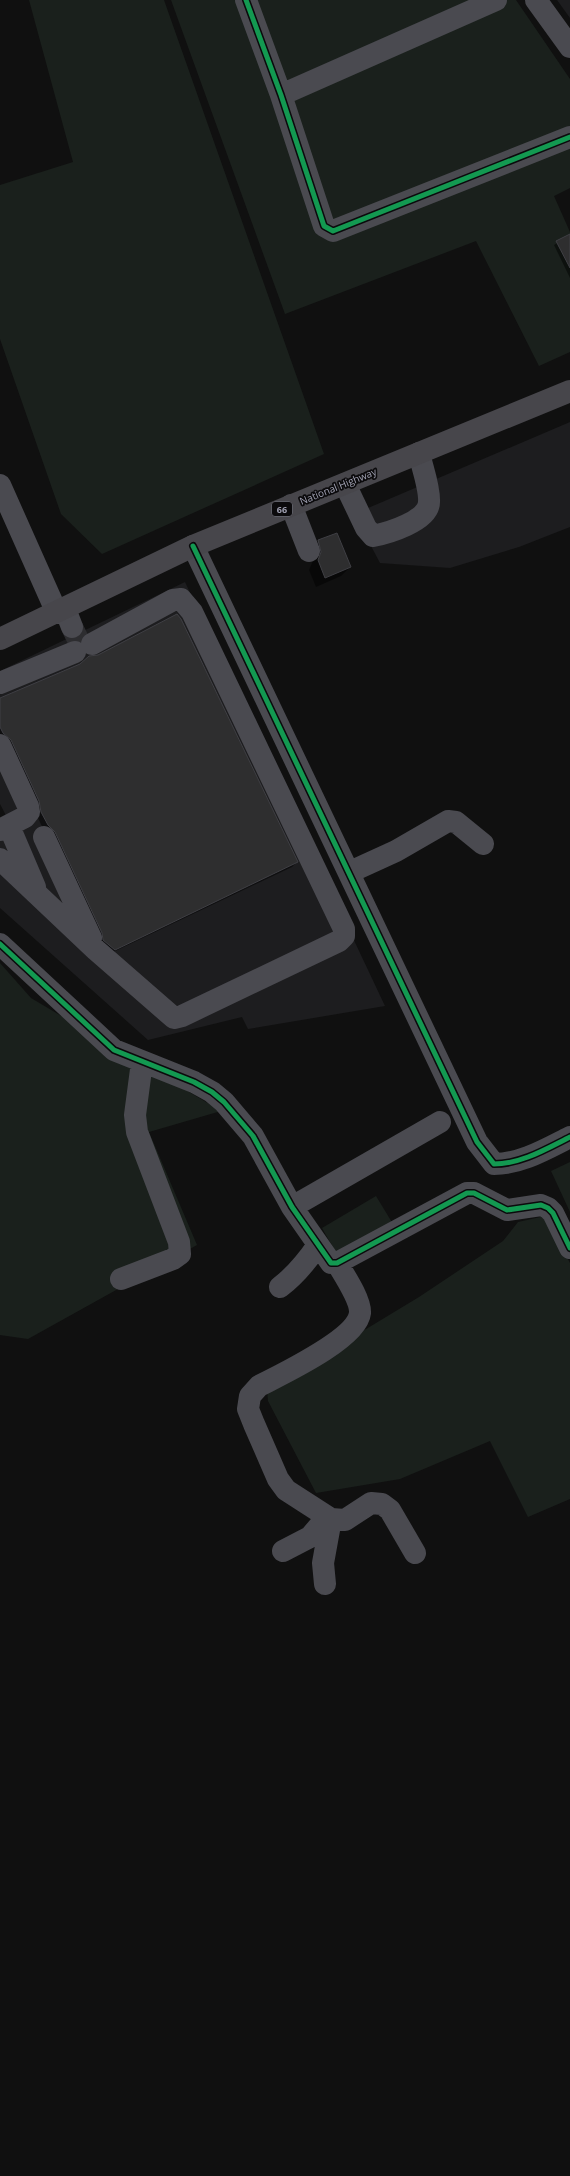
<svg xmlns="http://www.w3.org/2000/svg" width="570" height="2176" font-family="'Open Sans',sans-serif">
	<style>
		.built { fill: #1d1d1f }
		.green { fill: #1a201c }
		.shadow { fill: #0007 }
		.building { fill: #2e2e2f; stroke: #3f3f44 }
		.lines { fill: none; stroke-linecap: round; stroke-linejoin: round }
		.minor-tunnel { stroke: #2d2d30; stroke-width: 22; stroke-dasharray: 22 11; stroke-linecap: butt }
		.minor { stroke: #4a4a50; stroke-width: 22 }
		.major { stroke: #47464b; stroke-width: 22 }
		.cycleway-casing { stroke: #0b0a0c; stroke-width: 8 }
		.cycleway { stroke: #139951; stroke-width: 5 }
		.labels { text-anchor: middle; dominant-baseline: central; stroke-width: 3.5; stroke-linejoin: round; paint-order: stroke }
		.shield { fill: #0b0a0c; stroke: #737480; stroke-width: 1 }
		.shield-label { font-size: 9px; font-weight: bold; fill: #a0a1b2 }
		.street-label { font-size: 10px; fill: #a0a1b2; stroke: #0b0a0c }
	</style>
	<rect width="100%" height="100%" fill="#101010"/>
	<path class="built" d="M 557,0 L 570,0 L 570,18 Z
		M 570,422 L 570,527 L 519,547 L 450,568 L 380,563 L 354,514 Z
		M 185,582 L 251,722 L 385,1006 L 248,1029 L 242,1017 L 148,1040 L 0,908 L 0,833 L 12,827 L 0,804 L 0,671 Z"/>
	<path class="green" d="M 29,0 L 164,0 L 324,454 L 102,554 L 61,514 L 0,339 L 0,185 L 73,162 Z
		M 171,0 L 516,0 L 570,79 L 570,188 L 554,196 L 570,232 L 570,352 L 539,366 L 476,241 L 285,314 Z
		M 0,963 L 31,998 L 221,1111 L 149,1132 L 197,1245 L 28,1339 L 0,1335 Z
		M 570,1162 L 570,1212 L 551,1171 Z
		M 376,1196 L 393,1224 L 338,1256 L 322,1228 Z
		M 545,1216 L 570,1263 L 570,1499 L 528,1517 L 490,1441 L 400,1479 L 316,1493 L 268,1401 L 267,1389 L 419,1297 L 503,1241 L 518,1222 Z"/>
	<path class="shadow" d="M 570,235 L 570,278 L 554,245 Z
		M 319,541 L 350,567 L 341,576 L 316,587 L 309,570 L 312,563 L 309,550 Z
		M 0,700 L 297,862 L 292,867 L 109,954 L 99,945 L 0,739 Z"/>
	<path class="building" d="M 570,234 L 570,268 L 556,241 Z
		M 337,533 L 351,567 L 325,578 L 318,560 L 321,552 L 318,540 Z
		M 177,614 L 181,619 L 298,862 L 115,950 L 103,940 L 102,933 L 55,832 L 48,825 L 41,812 L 39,801 L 11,740 L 3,733 L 0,727 L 0,698 L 80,664 L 89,656 L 98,655 Z"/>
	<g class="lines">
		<path class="minor-tunnel" d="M 72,627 L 83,650"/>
		<path class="minor" d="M 246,0 L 281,95 L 324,226 L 333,231 L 570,137
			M 536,0 L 570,47
			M 281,95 L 496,0
			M 345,484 L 366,528 L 373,536 C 388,533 429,521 429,502 C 430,488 422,467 419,453
			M 0,485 L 57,613
			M 291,505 L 309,551
			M 193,546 L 477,1142 L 494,1164 C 521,1164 546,1149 570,1137
			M 65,609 L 72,627
			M 0,683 L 75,652
			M 0,745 L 28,806 L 29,812 L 25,817 L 0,830
			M 9,826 L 35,887
			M 44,837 L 91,938
			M 0,859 L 96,950 L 174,1018 L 182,1016 L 339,941 L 344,936 L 344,929 L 192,612 L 181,599 L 173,600 L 92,644
			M 350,872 L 396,851 L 448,821 L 456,822 L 483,844
			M 0,944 L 114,1050 L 194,1082 L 212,1092 L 224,1102 L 253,1136 L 292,1207 L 331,1263 L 337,1263 L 467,1193 L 474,1193 L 507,1210 L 541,1205 L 548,1208 L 553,1213 L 570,1248
			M 292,1207 L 440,1122
			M 337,1263 C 344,1275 361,1300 360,1313 C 357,1339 282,1374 259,1386 L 250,1396 L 248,1409 L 254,1424 L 278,1479 L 286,1490 L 331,1519 L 345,1520 L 371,1503 L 382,1504 L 390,1510 L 415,1553
			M 121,1279 L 173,1259 L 180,1254 L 179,1242 L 137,1132 L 135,1115 L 142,1062
			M 280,1287 C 296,1275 307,1261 318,1245
			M 283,1551 L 310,1537 L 327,1517
			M 325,1584 L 323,1563 L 331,1519"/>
		<path class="major" d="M 0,639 L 193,546 L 570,391"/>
		<g class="cycleway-casing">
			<path id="cycleway" d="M 246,0 L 281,95 L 324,226 L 333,231 L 570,137
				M 193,546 L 477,1142 L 494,1164 C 521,1164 546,1149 570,1137
				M 0,944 L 114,1050 L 194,1082 L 212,1092 L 224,1102 L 253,1136 L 292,1207 L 331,1263 L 337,1263 L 467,1193 L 474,1193 L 507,1210 L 541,1205 L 548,1208 L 553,1213 L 570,1248"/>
		</g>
		<use href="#cycleway" class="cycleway"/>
	</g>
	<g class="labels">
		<rect class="shield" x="272" y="502" width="20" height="14" rx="3"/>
		<g class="shield-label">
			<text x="282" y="509">66</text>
		</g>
		<g class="street-label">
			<text transform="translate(338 486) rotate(-22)">National Highway</text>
		</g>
	</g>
</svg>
